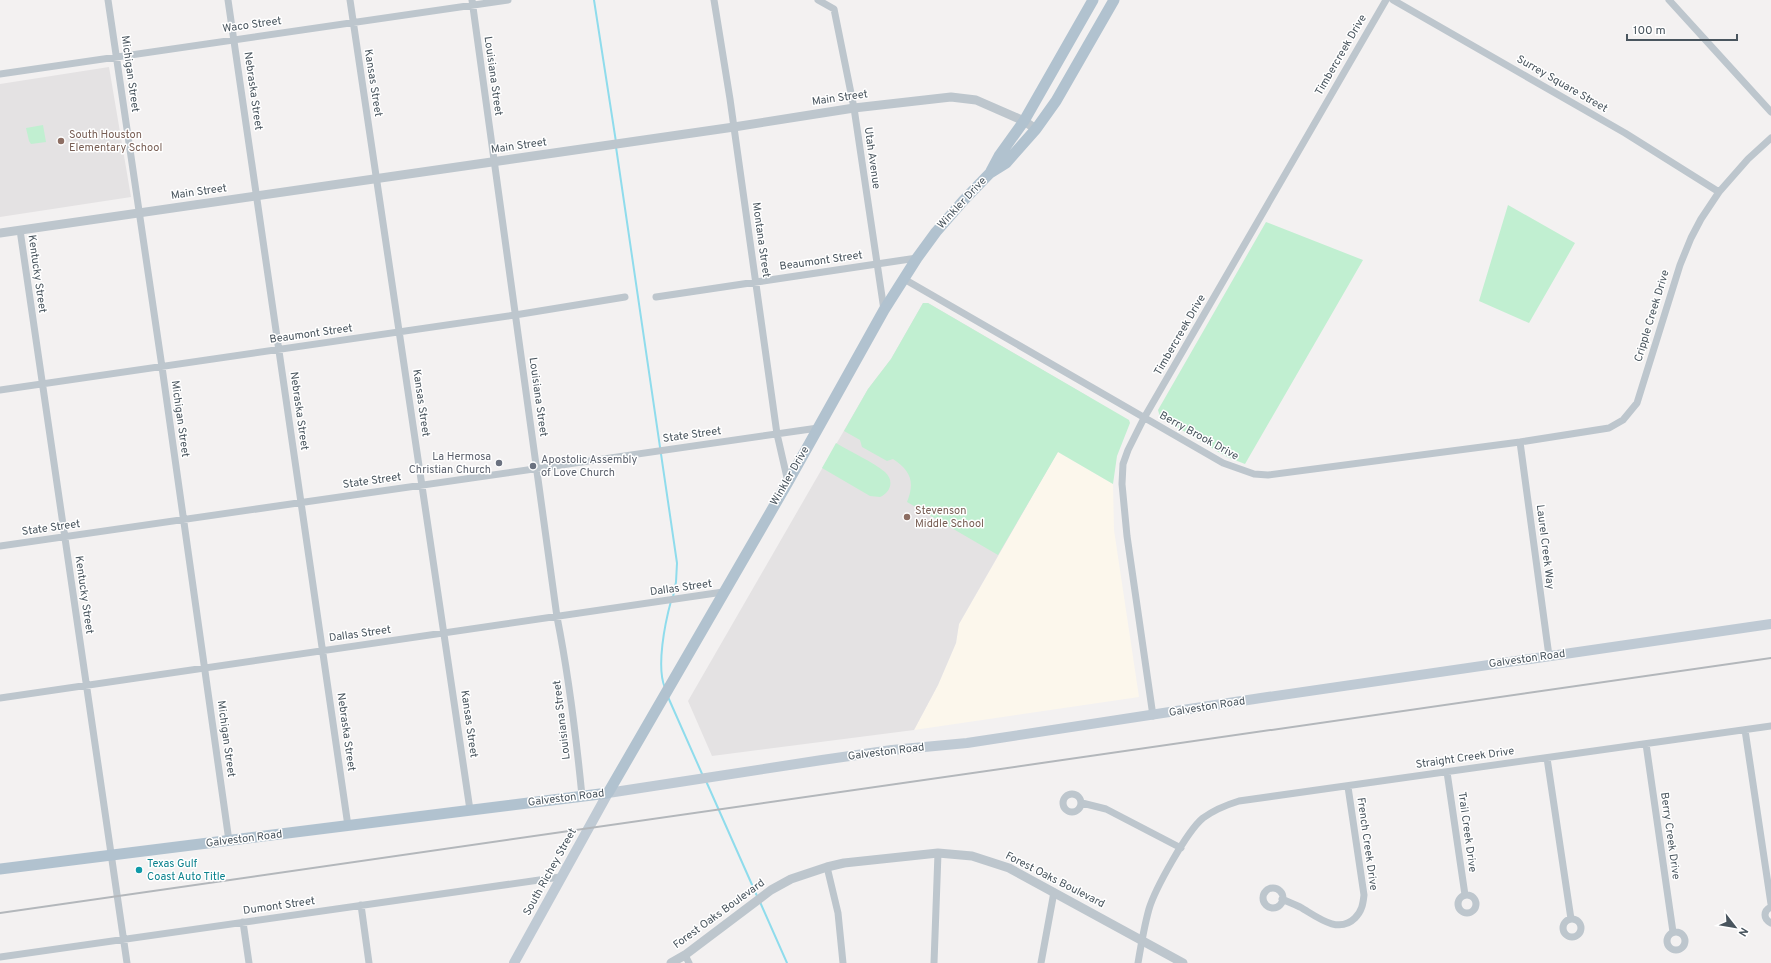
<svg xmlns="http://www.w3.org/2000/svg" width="1771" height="963" font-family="Overpass,sans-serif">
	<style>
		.commercial { fill: #fcf7ec }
		.education { fill: #e4e2e3 }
		.green { fill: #c1efd1 }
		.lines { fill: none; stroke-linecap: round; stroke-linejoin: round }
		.stream { stroke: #8fdcec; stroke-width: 2 }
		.minor { stroke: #bdc6cd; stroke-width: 7 }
		.tertiary { stroke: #bdc6cd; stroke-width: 9 }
		.secondary { stroke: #bfcad4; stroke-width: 10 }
		.primary { stroke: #b1c2cf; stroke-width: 11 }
		.rail { stroke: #b3b7bb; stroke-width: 2 }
		.education-dot { fill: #8d6e63; stroke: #fff; stroke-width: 1.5 }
		.worship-dot { fill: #6b7280; stroke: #fff; stroke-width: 1.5 }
		.culture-dot { fill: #0f9aa8; stroke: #fff; stroke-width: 1.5 }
		.labels { text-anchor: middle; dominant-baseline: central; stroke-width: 3; stroke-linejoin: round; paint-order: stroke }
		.street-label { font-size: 11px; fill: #49555e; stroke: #fff }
		.education-label { font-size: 11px; fill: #785e54; stroke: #fff; text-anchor: start }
		.worship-label { font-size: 11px; fill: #5b616d; stroke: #fff; text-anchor: end }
		.culture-label { font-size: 11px; fill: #0d838f; stroke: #fff; text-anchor: start }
	</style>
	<rect width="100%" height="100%" fill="#f3f1f1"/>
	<path class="commercial" d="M 1058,452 L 1113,484 L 1114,530 L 1139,697 L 914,730 L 938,685 L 956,643 L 959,624 Z"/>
	<path class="education" d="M 109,67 L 131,197 L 0,217 L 0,84 Z
		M 923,303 L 928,303 L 1089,397 L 959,624 L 956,643 L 938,685 L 914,730 L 712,756 L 688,701 L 868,389 L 891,359 Z"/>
	<path class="green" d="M 43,125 L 46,142 L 31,144 L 29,141 L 26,128 Z
		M 1508,205 L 1575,243 L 1529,323 L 1479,301 Z
		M 1266,222 L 1363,260 L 1245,464 L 1227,457 L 1160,417 L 1158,410 Z
		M 923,303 L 928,303 L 1129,420 L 1130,423 L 1117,456 L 1113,484 L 1058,452 L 998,555 L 907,502 C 915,482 911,471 893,459 L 887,461 L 862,447 L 860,440 L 844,431 L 868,389 L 891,359 Z
		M 836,443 C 851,452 873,462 885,472 C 895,481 890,493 880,497 L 870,496 L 822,468 Z"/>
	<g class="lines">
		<path class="stream" d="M 594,0 L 616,142
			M 616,147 L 677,563 L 676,582 L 673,597
			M 665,688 C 656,667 665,623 671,601
			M 668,697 L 703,776
			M 706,781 L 757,896
			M 760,902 L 787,963"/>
		<path class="minor" d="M 108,0 L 162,367 L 229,841
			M 228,0 L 348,826
			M 350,0 L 470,810
			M 472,0 L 557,617 C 569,677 576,735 582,796
			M 714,0 L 730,99 L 777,434 L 788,482
			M 818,0 L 834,9 L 854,108 L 884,310
			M 1393,0 L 1625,133 L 1719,192
			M 1669,0 L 1771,112
			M 0,74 L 508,0
			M 20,230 L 127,963
			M 904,279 L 1223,463 L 1254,474 L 1268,475 L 1520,442 L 1609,428 L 1623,420 L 1637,403 L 1680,265 L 1691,238 L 1701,219 L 1719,192 L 1748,159 L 1771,138
			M 656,297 L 917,258
			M 0,390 L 515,315 L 625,297
			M 1520,442 L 1549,656
			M 0,546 L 818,428
			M 0,698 L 723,592
			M 1153,716 L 1127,536 L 1122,484 L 1123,464 L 1128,450 L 1144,418 L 1386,0
			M 1745,730 L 1771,904
			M 1646,744 L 1673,932
			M 1547,758 L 1571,919
			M 1447,772 L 1465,895
			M1063 803a9 9 0 1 1 18 0a9 9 0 1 1-18 0Z
			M 1082,803 L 1106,809 L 1181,848
			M 827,867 L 838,913 L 843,963
			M1263 898a10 10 0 1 1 20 0a10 10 0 1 1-20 0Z
			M1458 904a9 9 0 1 1 18 0a9 9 0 1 1-18 0Z
			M 1282,899 C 1288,902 1294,904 1300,907 C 1316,916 1338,935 1355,918 C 1362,911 1363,904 1364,895 L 1348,787
			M 361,905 L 369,963
			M 1771,907 C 1763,911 1763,919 1771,923
			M1563 928a9 9 0 1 1 18 0a9 9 0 1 1-18 0Z
			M 243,922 L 249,963
			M1667 941a9 9 0 1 1 18 0a9 9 0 1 1-18 0Z
			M 685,955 L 689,963
			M 0,957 L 560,877
			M 934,963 L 938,853
			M 1041,963 L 1054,892
			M 1138,963 C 1141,945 1144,927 1149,909 C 1155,889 1187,831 1203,818 C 1214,810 1226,805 1239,801 L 1771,726"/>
		<path class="tertiary" d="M 0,233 L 734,127 L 854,108 L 951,97 L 976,100 L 1024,121 L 1036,129
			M 671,963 L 685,955 L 771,890 L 791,879 L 827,867 L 844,863 L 938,853 L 972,856 L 1009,868 L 1183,963"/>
		<path class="secondary" d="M 514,963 L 608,793 L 822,760 L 892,750 L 967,743 L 1261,698 L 1771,624"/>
		<path class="primary" d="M 991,171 L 999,156 L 1024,121 L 1093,0
			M 0,869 L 608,793 L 788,482 L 884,310 L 917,258 L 936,232 L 963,201 L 990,173 L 1006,163 L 1036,129 L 1056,101 L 1114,0"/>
		<path class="rail" d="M 0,913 L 1771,658"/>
	</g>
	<g class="education-dot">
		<circle cx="61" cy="141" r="4"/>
		<circle cx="907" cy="517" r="4"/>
	</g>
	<g class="worship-dot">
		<circle cx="499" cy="463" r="4"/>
		<circle cx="533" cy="466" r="4"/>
	</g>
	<circle class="culture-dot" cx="139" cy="870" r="4"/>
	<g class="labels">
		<g class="street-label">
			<text transform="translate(252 25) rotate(-8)">Waco Street</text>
			<text transform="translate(1341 55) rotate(-60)">Timbercreek Drive</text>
			<text transform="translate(130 74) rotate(82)">Michigan Street</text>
			<text transform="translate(493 76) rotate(82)">Louisiana Street</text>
			<text transform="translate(373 83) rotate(81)">Kansas Street</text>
			<text transform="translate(1562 84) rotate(30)">Surrey Square Street</text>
			<text transform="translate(253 91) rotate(82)">Nebraska Street</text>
			<text transform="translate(840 98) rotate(-8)">Main Street</text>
			<text transform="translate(519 146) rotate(-8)">Main Street</text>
			<text transform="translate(872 158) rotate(82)">Utah Avenue</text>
			<text transform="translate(199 192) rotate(-8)">Main Street</text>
			<text transform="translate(962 203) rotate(-47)">Winkler Drive</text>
			<text transform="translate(761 240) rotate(82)">Montana Street</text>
			<text transform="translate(821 261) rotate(-8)">Beaumont Street</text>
			<text transform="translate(37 274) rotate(82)">Kentucky Street</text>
			<text transform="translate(1652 316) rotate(-73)">Cripple Creek Drive</text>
			<text transform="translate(311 334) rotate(-8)">Beaumont Street</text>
			<text transform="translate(1180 335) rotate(-60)">Timbercreek Drive</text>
			<text transform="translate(538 397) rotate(82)">Louisiana Street</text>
			<text transform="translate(421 403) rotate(82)">Kansas Street</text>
			<text transform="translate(299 411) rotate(82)">Nebraska Street</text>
			<text transform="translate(180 419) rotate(82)">Michigan Street</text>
			<text transform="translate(692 435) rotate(-8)">State Street</text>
			<text transform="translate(1199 436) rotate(29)">Berry Brook Drive</text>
			<text transform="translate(790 476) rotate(-60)">Winkler Drive</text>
			<text transform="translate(372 481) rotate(-8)">State Street</text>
			<text transform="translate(51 528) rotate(-8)">State Street</text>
			<text transform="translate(1545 547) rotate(83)">Laurel Creek Way</text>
			<text transform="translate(681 588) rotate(-8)">Dallas Street</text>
			<text transform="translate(84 595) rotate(82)">Kentucky Street</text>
			<text transform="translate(360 634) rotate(-8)">Dallas Street</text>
			<text transform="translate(1527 659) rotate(-8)">Galveston Road</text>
			<text transform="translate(1207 707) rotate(-9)">Galveston Road</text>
			<text transform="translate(562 720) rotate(-97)">Louisiana Street</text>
			<text transform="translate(469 724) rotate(82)">Kansas Street</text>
			<text transform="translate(346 732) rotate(82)">Nebraska Street</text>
			<text transform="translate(226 739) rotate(82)">Michigan Street</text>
			<text transform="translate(886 752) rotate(-7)">Galveston Road</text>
			<text transform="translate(1465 758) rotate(-8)">Straight Creek Drive</text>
			<text transform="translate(566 798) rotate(-7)">Galveston Road</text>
			<text transform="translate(1467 832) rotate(82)">Trail Creek Drive</text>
			<text transform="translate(1670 836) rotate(82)">Berry Creek Drive</text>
			<text transform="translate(244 839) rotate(-7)">Galveston Road</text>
			<text transform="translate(1367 844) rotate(82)">French Creek Drive</text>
			<text transform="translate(550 872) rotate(-61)">South Richey Street</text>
			<text transform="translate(1055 880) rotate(27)">Forest Oaks Boulevard</text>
			<text transform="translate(279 906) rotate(-8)">Dumont Street</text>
			<text transform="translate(719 914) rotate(-36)">Forest Oaks Boulevard</text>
		</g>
		<g class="education-label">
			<text x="69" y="135">South Houston<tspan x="69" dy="13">Elementary School</tspan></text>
			<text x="915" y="511">Stevenson<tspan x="915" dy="13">Middle School</tspan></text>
		</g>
		<g class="worship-label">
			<text x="491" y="457">La Hermosa<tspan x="491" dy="13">Christian Church</tspan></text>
			<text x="541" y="460" text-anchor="start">Apostolic Assembly<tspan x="541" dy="13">of Love Church</tspan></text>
		</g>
		<g class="culture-label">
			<text x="147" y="864">Texas Gulf<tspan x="147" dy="13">Coast Auto Title</tspan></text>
		</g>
	</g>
	<g transform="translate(1735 927) rotate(121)" stroke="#ffffff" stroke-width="3" paint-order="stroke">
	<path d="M0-3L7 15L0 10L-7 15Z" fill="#49555e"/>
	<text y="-6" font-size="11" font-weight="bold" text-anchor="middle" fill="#49555e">N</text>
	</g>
	<path d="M1627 34v6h110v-6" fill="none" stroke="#49555e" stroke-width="2"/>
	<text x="1633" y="34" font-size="12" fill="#49555e" stroke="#ffffff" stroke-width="3" paint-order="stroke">100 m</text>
</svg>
